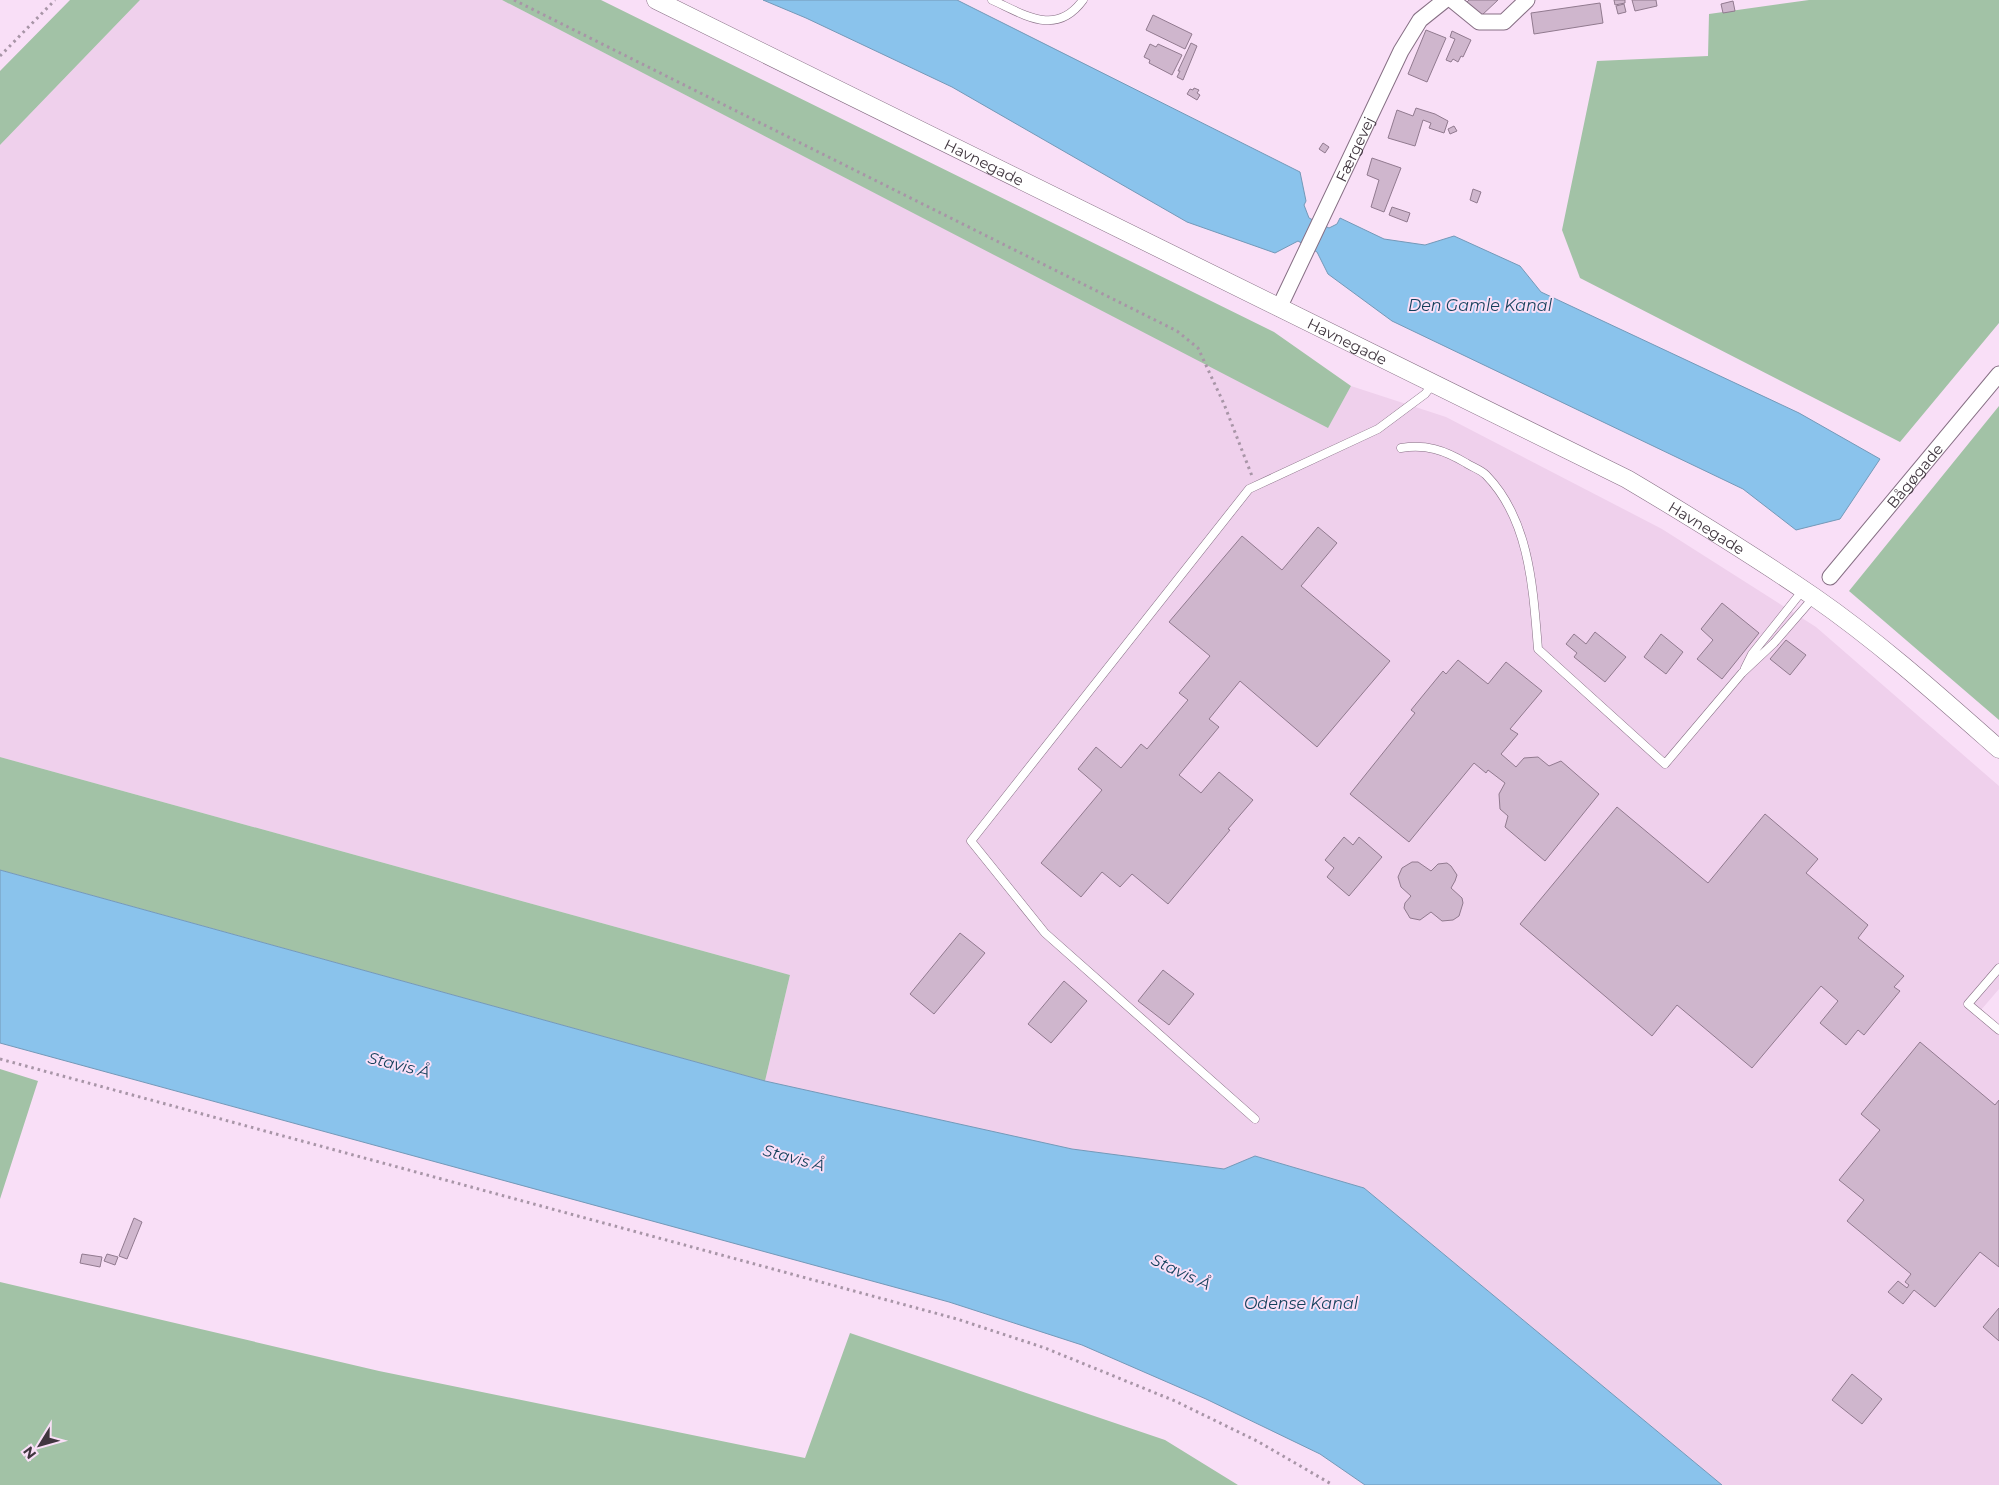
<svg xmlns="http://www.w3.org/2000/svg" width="1999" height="1485" font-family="Montserrat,sans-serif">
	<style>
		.built { fill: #efd0ec }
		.green { fill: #a2c2a6 }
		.water { fill: #8ac3ec; stroke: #7499b8 }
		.building { fill: #cfb6cd; stroke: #917a8f }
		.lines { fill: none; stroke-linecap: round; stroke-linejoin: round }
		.service-casing { stroke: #866f84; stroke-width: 9 }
		.minor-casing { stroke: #866f84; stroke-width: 17 }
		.tertiary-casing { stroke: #866f84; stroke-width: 19 }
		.path { stroke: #a895a7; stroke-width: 3; stroke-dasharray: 2.5 4; stroke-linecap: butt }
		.service { stroke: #fff; stroke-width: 8 }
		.minor { stroke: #fff; stroke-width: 15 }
		.tertiary { stroke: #fff; stroke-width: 18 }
		.labels { text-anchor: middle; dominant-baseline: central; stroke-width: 4; stroke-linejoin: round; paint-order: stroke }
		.street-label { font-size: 15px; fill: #40363f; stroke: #f9dff7 }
		.water-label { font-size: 16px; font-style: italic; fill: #123f5a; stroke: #f9dff7 }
	</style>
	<rect width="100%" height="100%" fill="#f9dff7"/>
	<path class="built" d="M 140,0 L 502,0 L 1328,427 L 1351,386 L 1446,417 L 1662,529 L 1816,627 L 1999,786 L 1999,989 L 1981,1010 L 1999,1025 L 1999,1485 L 1722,1485 L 1364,1188 L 1255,1156 L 1224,1169 L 1072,1149 L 765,1081 L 790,975 L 0,757 L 0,145 Z"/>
	<path class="green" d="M 70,0 L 140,0 L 0,145 L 0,71 Z
		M 502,0 L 601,0 L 1274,332 L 1351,386 L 1328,428 Z
		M 1809,0 L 1999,0 L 1999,323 L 1900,442 L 1580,278 L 1562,230 L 1597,61 L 1708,56 L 1709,14 Z
		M 1999,406 L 1999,720 L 1849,591 Z
		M 0,757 L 790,975 L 765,1081 L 0,870 Z
		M 0,1069 L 38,1081 L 0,1199 Z
		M 0,1282 L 379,1371 L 805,1458 L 850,1333 L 1165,1440 L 1238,1485 L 0,1485 Z"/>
	<path class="water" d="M 763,0 L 957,0 L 1300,172 L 1306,201 L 1304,205 L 1309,218 L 1329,228 L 1337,224 L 1340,218 L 1384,239 L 1425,245 L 1454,236 L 1520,266 L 1541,292 L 1799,413 L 1880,459 L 1840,519 L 1796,530 L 1743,489 L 1392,321 L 1328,274 L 1317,252 L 1298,241 L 1275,253 L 1187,222 L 952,87 L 806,18 Z
		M 0,870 L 765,1081 L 1072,1149 L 1224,1169 L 1255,1156 L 1364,1188 L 1722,1485 L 1365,1485 L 1320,1454 L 1206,1399 L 1082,1345 L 949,1302 L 0,1043 Z"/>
	<path class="building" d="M 1469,0 L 1498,0 L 1481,16 L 1467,2 Z
		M 1614,0 L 1625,0 L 1625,3 L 1615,5 Z
		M 1632,0 L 1656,0 L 1657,6 L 1635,11 Z
		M 1733,1 L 1735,11 L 1723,13 L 1721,4 Z
		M 1600,3 L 1603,23 L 1534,34 L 1531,13 Z
		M 1624,4 L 1626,12 L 1618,14 L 1616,6 Z
		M 1153,15 L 1192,34 L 1185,49 L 1146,30 Z
		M 1426,30 L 1446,38 L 1427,82 L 1408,74 Z
		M 1452,31 L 1471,40 L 1463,57 L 1461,56 L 1458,62 L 1453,59 L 1451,62 L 1446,60 L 1455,39 L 1450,37 Z
		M 1191,43 L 1197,46 L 1183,80 L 1177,77 L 1180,71 L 1178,71 Z
		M 1150,44 L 1156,47 L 1158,44 L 1182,55 L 1172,75 L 1149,63 L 1150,60 L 1144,57 Z
		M 1194,88 L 1199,90 L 1197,93 L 1200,95 L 1197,100 L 1187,94 L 1190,89 L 1193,90 Z
		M 1416,108 L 1435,114 L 1448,121 L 1444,133 L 1429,128 L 1431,123 L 1423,120 L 1415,146 L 1388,138 L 1397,110 L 1413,116 Z
		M 1454,126 L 1457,131 L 1450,134 L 1448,129 Z
		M 1323,143 L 1329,147 L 1325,153 L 1319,149 Z
		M 1372,158 L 1401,168 L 1384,212 L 1371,207 L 1379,180 L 1367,175 Z
		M 1473,189 L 1481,192 L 1477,203 L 1470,200 Z
		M 1392,207 L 1410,213 L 1407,222 L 1389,215 Z
		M 1318,527 L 1337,543 L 1301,586 L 1390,661 L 1317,747 L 1240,681 L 1209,719 L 1219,727 L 1179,775 L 1201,793 L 1219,772 L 1253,800 L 1228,829 L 1230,830 L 1168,904 L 1132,874 L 1120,887 L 1102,872 L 1081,897 L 1041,863 L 1102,790 L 1078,769 L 1096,747 L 1121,768 L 1141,744 L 1147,749 L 1188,700 L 1179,693 L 1210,656 L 1169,622 L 1242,536 L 1282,570 Z
		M 1722,603 L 1759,633 L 1722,679 L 1697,659 L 1713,640 L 1701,629 Z
		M 1595,632 L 1626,657 L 1605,682 L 1574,657 L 1577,653 L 1566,644 L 1574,634 L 1586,644 Z
		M 1661,634 L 1683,652 L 1666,674 L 1644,657 Z
		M 1786,640 L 1806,655 L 1790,675 L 1770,659 Z
		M 1458,660 L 1488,684 L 1506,662 L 1542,691 L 1510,729 L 1518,734 L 1501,754 L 1516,767 L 1524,758 L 1538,757 L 1549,766 L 1561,761 L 1599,794 L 1545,861 L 1505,827 L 1508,816 L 1500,809 L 1499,794 L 1505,783 L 1488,770 L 1486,773 L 1474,763 L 1409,842 L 1350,794 L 1415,713 L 1411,710 L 1443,671 L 1446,674 Z
		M 1617,807 L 1708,883 L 1765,814 L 1818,859 L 1806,873 L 1868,925 L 1858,938 L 1904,976 L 1894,987 L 1900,991 L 1864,1035 L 1858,1030 L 1846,1045 L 1820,1023 L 1838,1001 L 1821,986 L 1752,1068 L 1677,1005 L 1652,1036 L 1520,924 Z
		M 1344,837 L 1353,845 L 1359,837 L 1382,857 L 1349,896 L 1327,877 L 1334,868 L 1325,860 Z
		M 1412,862 L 1418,862 L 1431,871 L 1438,864 L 1447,863 L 1451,866 L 1457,875 L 1455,881 L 1451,888 L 1462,898 L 1463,903 L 1459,916 L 1453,920 L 1442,921 L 1431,912 L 1420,920 L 1410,918 L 1404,908 L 1405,903 L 1411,896 L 1401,887 L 1398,877 L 1402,868 Z
		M 960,933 L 985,953 L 934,1014 L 910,994 Z
		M 1163,970 L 1194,994 L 1169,1025 L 1138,1001 Z
		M 1064,981 L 1087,1001 L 1051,1043 L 1028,1024 Z
		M 1920,1042 L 1995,1105 L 1999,1100 L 1999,1267 L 1980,1252 L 1935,1307 L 1914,1290 L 1903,1304 L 1888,1292 L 1898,1281 L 1907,1288 L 1909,1285 L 1905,1282 L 1911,1274 L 1847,1221 L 1864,1200 L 1839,1180 L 1880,1130 L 1861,1114 Z
		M 134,1218 L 142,1222 L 127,1259 L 119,1256 Z
		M 82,1254 L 102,1257 L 100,1267 L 80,1263 Z
		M 107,1254 L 118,1257 L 115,1265 L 104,1261 Z
		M 1999,1308 L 1999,1341 L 1983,1327 Z
		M 1852,1374 L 1882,1399 L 1862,1424 L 1832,1400 Z"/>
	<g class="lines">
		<g class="service-casing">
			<path id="service" d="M 992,0 C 1025,15 1056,37 1083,0
				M 1401,448 C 1426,444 1444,450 1466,463 C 1472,467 1481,470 1486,475 C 1530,520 1533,589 1538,649 L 1665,764 L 1742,673 L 1774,643 L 1814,597
				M 1745,668 L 1752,654 L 1803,590
				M 1999,968 L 1968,1004 L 1999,1030
				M 1255,1119 L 1045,933 L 971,841 L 1249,489 L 1378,429 L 1425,394 L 1433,384"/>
		</g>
		<g class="minor-casing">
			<g id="minor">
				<path d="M 1452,0 L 1479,22 L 1504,22 L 1527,0"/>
				<path id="s1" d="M 1279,308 L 1401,51 L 1420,20 L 1445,0"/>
				<path id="s2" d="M 1830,577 L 1999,374"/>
			</g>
		</g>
		<g class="tertiary-casing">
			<g id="tertiary">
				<path id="s3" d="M 656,0 L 1627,479 C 1691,517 1753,555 1814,597 C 1879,642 1939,696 1999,749"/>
			</g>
		</g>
		<path class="path" d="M 514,0 L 1177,331 L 1198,348 L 1224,404 L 1252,476
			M 0,56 L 55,0
			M 0,1059 L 957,1319 L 1045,1348 L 1175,1401 L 1257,1441 L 1333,1485"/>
		<use href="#service" class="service"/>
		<use href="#minor" class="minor"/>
		<use href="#tertiary" class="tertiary"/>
	</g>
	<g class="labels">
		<g class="street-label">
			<text stroke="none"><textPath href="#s1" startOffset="176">Færgevej</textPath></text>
			<text stroke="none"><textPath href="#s3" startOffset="366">Havnegade</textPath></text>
			<text stroke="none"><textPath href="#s3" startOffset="771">Havnegade</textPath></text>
			<text stroke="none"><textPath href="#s2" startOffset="132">Bågøgade</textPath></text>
			<text stroke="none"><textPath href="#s3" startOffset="1176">Havnegade</textPath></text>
		</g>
		<g class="water-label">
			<text x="1480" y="305">Den Gamle Kanal</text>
			<text transform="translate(399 1065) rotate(14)">Stavis Å</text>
			<text transform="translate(794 1158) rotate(15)">Stavis Å</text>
			<text transform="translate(1181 1272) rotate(25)">Stavis Å</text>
			<text x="1301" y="1303">Odense Kanal</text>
		</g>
	</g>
	<g transform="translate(40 1445) rotate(233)" stroke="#f9dff7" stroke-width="4" paint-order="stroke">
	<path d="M0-4L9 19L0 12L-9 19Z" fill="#40363f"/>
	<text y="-8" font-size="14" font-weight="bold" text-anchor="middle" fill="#40363f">N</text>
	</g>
</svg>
